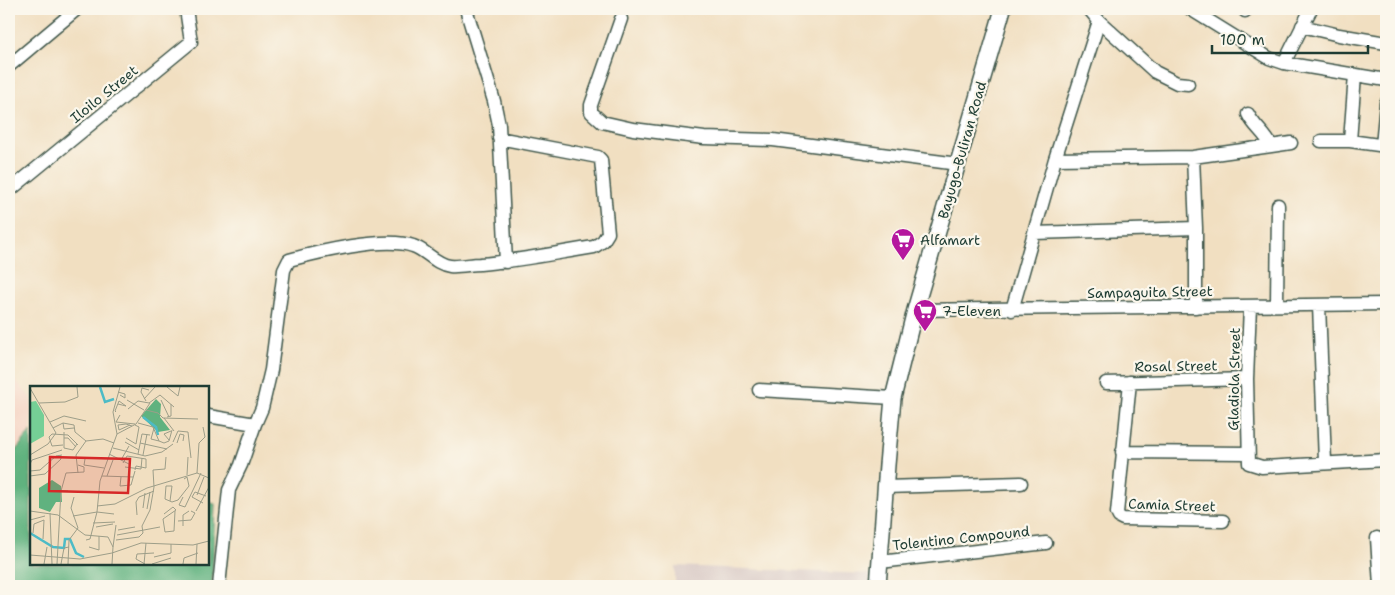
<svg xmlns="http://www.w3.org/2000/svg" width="1395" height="595" font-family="'Shantell Sans',sans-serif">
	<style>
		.built { fill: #f5d3c2 }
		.industrial { fill: #d1c0bd }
		.forest { fill: #60b27f; stroke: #40785a }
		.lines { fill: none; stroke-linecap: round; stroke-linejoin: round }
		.minor-casing { stroke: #3e5549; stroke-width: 15 }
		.tertiary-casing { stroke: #3e5549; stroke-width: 18 }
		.minor { stroke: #fff; stroke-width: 12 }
		.tertiary { stroke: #fff; stroke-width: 15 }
		.labels { text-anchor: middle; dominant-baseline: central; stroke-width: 4.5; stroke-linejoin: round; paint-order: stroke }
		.street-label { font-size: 14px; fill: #1f3d34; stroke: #fbf7ec }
		.poi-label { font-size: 14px; fill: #1f3d34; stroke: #fbf7ec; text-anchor: start }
		.inset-river { fill: none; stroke: #4dbbc6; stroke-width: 2.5 }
		.inset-road { fill: none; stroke: #9d9e89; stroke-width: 1 }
		.view { fill: #d62828; fill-opacity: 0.15; stroke: #d62828; stroke-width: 2.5 }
		.inset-edge { fill: none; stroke: #1f3d34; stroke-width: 2.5 }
	</style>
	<rect width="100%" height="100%" fill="#fbf7ec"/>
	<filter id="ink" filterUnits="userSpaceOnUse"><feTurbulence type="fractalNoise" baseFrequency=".02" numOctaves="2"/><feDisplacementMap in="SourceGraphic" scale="10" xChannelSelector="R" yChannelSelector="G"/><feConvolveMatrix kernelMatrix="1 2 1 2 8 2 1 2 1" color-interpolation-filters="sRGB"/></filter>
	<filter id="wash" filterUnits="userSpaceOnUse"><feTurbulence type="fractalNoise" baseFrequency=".0096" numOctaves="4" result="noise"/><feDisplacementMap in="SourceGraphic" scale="20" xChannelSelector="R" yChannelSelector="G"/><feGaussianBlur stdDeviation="1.12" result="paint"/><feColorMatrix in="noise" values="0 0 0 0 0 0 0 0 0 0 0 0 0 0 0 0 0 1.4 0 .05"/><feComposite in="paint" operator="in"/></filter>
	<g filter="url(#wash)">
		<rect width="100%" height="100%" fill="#f1dfc1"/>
		<path class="built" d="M 9,373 L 31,398 L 31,431 L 9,459 Z"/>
		<path class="industrial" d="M 675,566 L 871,574 L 870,586 L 675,586 Z"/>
		<path class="forest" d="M 31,431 L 31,564 L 208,564 L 208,502 L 215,504 L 212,586 L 9,586 L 9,459 Z"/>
	</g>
	<g filter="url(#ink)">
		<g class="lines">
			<g class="minor-casing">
				<path id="minor" d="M 466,9 L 494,101 L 499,125 L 506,262
					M 1089,9 L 1099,21 L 1155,72 L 1177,83 L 1188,84
					M 1190,9 L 1269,58 L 1284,63 L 1386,80
					M 1245,11 L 1247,9
					M 621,19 L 591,105 L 591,112 L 602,122 L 633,129 L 704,138 L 773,140 L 958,164
					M 1302,26 L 1339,35 L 1386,43
					M 1284,63 L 1311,9
					M 9,66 L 77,9
					M 1321,141 L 1350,141 L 1386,146
					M 1350,141 L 1355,75
					M 1271,146 L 1291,143
					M 1382,146 L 1386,103
					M 1193,157 L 1196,228 L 1196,307
					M 1055,159 L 1193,157 L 1271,146 C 1266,134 1254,127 1248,114
					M 9,191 L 191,42 L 186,9
					M 1034,233 L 1196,228
					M 1277,305 L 1278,205
					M 1319,305 L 1325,462
					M 1250,306 L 1247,379 L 1249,463 L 1262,467 L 1386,460
					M 915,310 L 1386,304
					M 1012,310 L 1055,159 L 1099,21
					M 1130,382 L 1117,513 L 1119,517 L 1123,519 L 1223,521
					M 1106,383 L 1247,379
					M 759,390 L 893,398
					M 208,416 L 255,424
					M 1122,452 L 1248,453
					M 885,487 L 1021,483
					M 1377,538 L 1380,586
					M 880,562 L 1046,543
					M 219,586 L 229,490 L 241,465 L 255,424 L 262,408 L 271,370 L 284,270 L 289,260 C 318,252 385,236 413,246 C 426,250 435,264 450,266 C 459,267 471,264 480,264 C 518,261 556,253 594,247 L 603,241 L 608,233 L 601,160 L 598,157 L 499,138"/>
			</g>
			<g class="tertiary-casing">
				<path id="tertiary" d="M 878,586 L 887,465 L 893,398 L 915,310 L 1003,9"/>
			</g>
			<use href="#minor" class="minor"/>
			<use href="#tertiary" class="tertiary"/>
		</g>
	</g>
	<defs>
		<g id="supermarket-pin" transform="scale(1.25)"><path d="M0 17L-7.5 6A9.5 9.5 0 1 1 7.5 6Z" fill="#b5179e" stroke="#fbf7ec"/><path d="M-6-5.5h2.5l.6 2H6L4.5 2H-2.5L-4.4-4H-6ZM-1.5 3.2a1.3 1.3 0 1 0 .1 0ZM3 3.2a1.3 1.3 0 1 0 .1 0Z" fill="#fff"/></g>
	</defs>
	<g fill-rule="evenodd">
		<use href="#supermarket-pin" x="903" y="240"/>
		<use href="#supermarket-pin" x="925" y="311"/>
	</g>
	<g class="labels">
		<g class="street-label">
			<text transform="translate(104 94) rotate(-39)">Iloilo Street</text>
			<text transform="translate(962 150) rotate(-74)">Bayugo-Buliran Road</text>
			<text transform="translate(1150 292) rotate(-1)">Sampaguita Street</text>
			<text transform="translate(1176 366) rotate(-1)">Rosal Street</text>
			<text transform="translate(1234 379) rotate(-89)">Gladiola Street</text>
			<text transform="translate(1172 505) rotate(2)">Camia Street</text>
			<text transform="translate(961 538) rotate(-6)">Tolentino Compound</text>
		</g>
		<g class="poi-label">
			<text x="920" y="240">Alfamart</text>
			<text x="942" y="311">7-Eleven</text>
		</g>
	</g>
	<g transform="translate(30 386)">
		<rect width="179" height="179" fill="#f1dfc1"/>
		<path d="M 6,15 L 14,29 L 14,50 L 0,58 L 0,16 Z" fill="#75cf96"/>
		<path d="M 126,13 L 131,18 L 130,31 L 140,44 L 128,46 L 111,30 ZM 22,94 L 31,100 L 32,116 L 26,116 L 20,126 L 9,122 L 9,102 Z" fill="#60b27f"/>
		<path class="inset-river" d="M 70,1 L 75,16 L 84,13M 113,31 L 126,41 L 128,49M 0,147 L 23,161 L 34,162 L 35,153 L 40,153 L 46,167 L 54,171"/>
		<path class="inset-road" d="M 137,1 L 148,10 L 150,1M 0,2 L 26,47 L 18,58 L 0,69M 88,6 L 95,8 L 95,12 L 90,9M 114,13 L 125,1M 97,14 L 114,24M 131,14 L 139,31M 116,15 L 111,6 L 112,2 L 119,4M 9,17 L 35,16 L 48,11 L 47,1M 98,23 L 108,15 L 119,17 L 130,9 L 144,21M 116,24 L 128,27 L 133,32 L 168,33M 86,26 L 85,25 L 89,15 L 96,20 L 88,18M 90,29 L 86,36 L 105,38M 137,31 L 141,30 L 141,18M 134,32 L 144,45M 20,36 L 34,30 L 56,35M 33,37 L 34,43 L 44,42M 108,37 L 123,41 L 129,55 L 134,57 L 139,55 L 142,44M 100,39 L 89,44 L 88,39 L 96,38 L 102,40M 23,42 L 33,37 L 44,39 L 45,46 L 56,55M 124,42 L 121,53 L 129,55M 34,46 L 34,62 L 43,64 L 47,58M 87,48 L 106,38 L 120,17M 34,52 L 38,52 L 46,61M 96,52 L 106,58 L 109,41 L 105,39M 139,54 L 134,48 L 141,45M 95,56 L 109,64M 143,56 L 148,45 L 158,46 L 161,72M 110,57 L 137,63M 147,57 L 150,48 L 154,49 L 153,55M 33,59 L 22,60 L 19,51 L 22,48 L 38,49 L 48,59M 83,62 L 115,70 L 132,66 L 143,58M 79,68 L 99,78M 108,68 L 112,48 L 120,49M 113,69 L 117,48M 55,73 L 54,79 L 74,82M 91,74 L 99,60M 93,77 L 97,70 L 116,73 L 116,82 L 106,80 L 105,84M 0,78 L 2,74 L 32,64M 95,81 L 111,83 L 112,72M 0,85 L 10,84 L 26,70 L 32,69M 48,87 L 46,69 L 56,55 L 73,53 L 84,57M 167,87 L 169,57 L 175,51 L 173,41M 157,89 L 158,71M 0,90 L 15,88 L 31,73 L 30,69M 72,90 L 103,91M 77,90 L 83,74M 91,91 L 90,100 L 101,99 L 105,85M 142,100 L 136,100 L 135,113 L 142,116 L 148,114 L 159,100 L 157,91 L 154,93M 38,105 L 31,105 L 36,87 L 54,86 L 54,81 L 48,79M 167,109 L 174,91M 153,111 L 149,119 L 155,121 L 171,87M 140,115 L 142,100M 173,117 L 162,111 L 165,106 L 176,110M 67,120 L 85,118 L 117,102 L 167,87 L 179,92M 113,122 L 115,107M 117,123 L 120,106M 0,125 L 28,129 L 55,149 L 78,151 L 83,161 L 82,178M 145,125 L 144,145 L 135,146 L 133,133 L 146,124M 166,125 L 179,101M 67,126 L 84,128M 20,127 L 22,178M 134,128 L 143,121 L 146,124M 107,129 L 106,116 L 109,111 L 124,105M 43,130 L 67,126M 0,134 L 15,130M 148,135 L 161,134 L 165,127 L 161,125M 63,137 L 85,136M 153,140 L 153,129 L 159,125M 66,141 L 83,138M 88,144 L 105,141M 3,147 L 4,138 L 14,134M 87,149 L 130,141M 13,153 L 14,134M 56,154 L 60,153 L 67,126 L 70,95 L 87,48 L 83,26 L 90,1M 86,154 L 109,151 L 113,147 L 112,140 L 120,124 L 124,101 L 123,84 L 135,83 L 136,71M 59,161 L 69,164 L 69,150M 83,161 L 86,139M 0,169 L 50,173 L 82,167 L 111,157 L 163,159 L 179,155M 124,171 L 141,167 L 141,158M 14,178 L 17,161M 27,178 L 31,105M 31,178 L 34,162 L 39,161M 38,178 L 39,154 L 48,142 L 41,122 L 44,111M 114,178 L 116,157M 115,178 L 106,173 L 107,168 L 124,167M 122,178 L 141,172M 153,178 L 154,172 L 168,167M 166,178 L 167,158"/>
		<path class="view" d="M 20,71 L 100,73 L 98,107 L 19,105 Z"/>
		<rect width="179" height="179" class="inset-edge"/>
	</g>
	<rect width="1395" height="595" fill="none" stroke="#fbf7ec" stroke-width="30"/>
	<path d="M1212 45v8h156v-8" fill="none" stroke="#1f3d34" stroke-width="2.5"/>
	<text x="1220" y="45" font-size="15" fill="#1f3d34" stroke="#fbf7ec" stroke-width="4" paint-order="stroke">100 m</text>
</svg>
